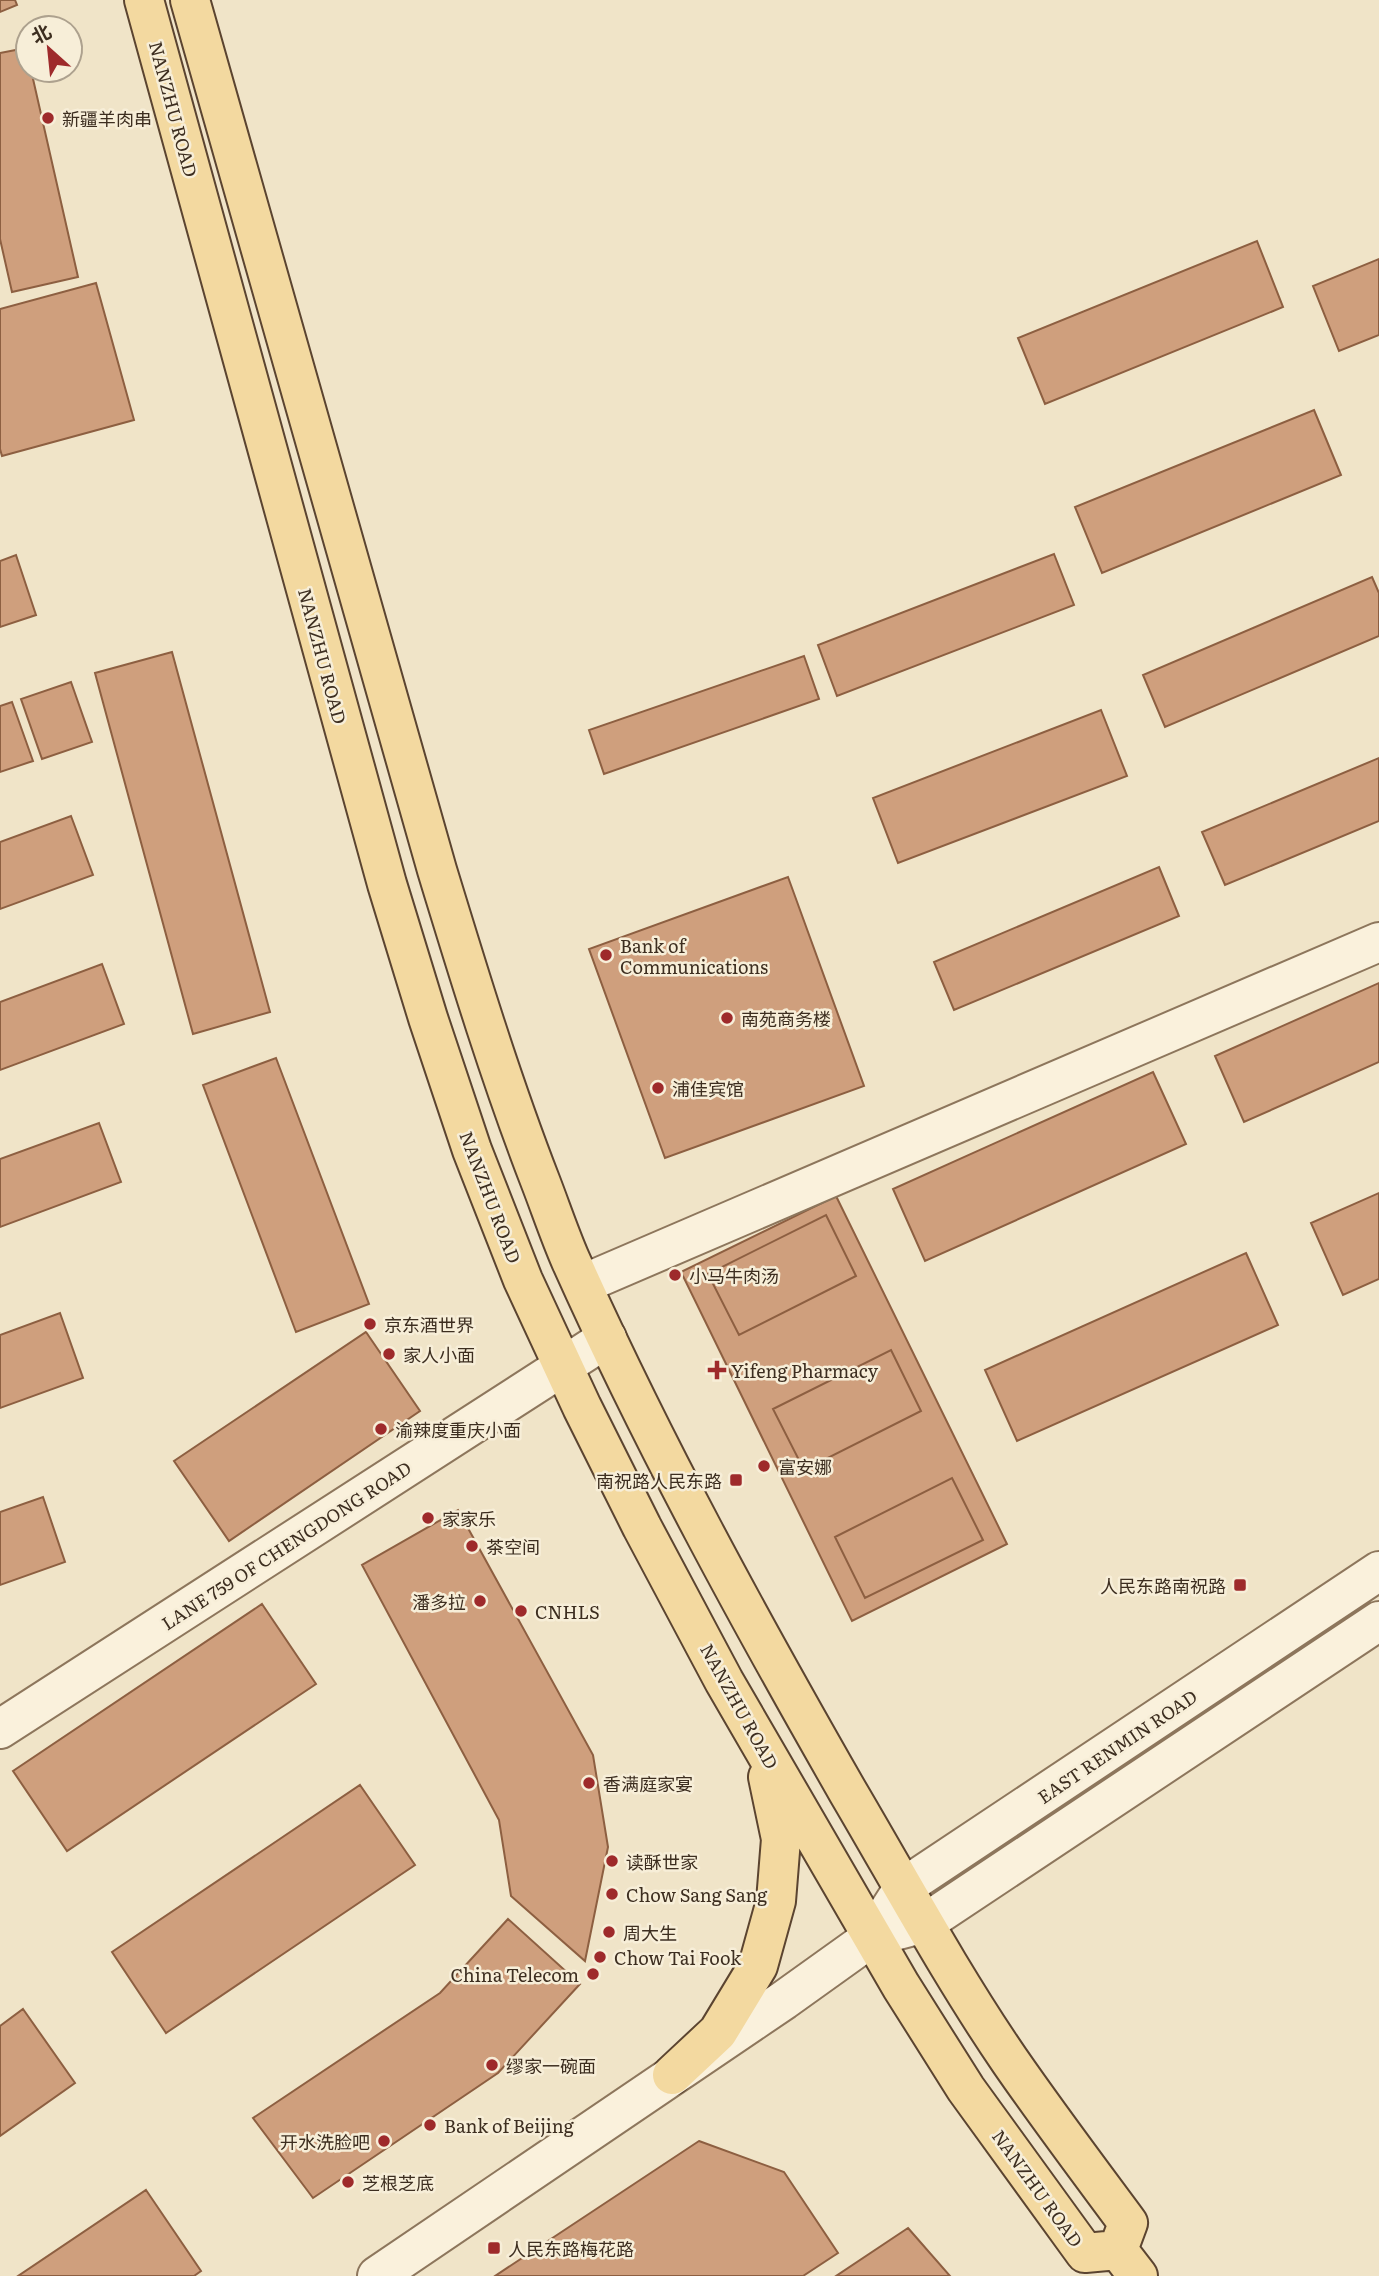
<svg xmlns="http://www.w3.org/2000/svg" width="1379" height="2276" font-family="Literata,'Noto Sans SC',serif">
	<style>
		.building { fill: #cf9f7d; stroke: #8d5f41; stroke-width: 2 }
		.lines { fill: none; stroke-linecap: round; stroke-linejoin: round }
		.minor-casing { stroke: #8d765c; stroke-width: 42 }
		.major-casing { stroke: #5b4430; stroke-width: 42 }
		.minor { stroke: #faf1dc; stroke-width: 38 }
		.major { stroke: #f3d9a0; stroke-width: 38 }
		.poi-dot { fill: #9e2a2b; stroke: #f7eed8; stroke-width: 2.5 }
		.labels { text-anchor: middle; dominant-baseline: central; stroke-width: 5; stroke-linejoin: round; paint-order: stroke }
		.street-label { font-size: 18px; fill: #3d2e20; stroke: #f7eed8 }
		.poi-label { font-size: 18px; fill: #3d2e20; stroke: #f7eed8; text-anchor: start }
	</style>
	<rect width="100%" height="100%" fill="#f0e4c8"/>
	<path class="building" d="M 0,0 L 15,0 L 17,5 L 0,12 Z
		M 26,48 L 28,70 L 31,70 L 78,277 L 12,292 L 0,239 L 0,53 Z
		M 1257,241 L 1283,307 L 1045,404 L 1018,338 Z
		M 1379,259 L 1379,335 L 1339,351 L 1313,286 Z
		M 96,283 L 134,420 L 2,456 L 0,449 L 0,309 Z
		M 1314,410 L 1341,475 L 1102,573 L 1075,507 Z
		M 1054,554 L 1074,605 L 837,696 L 818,645 Z
		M 16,555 L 36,615 L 0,627 L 0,561 Z
		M 1372,577 L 1379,593 L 1379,636 L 1165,727 L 1143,675 Z
		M 172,652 L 270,1012 L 193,1034 L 95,673 Z
		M 804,656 L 819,699 L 604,774 L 589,730 Z
		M 71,682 L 92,742 L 42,759 L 21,699 Z
		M 12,702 L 33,761 L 0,772 L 0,706 Z
		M 1101,710 L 1127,776 L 898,863 L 873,798 Z
		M 1379,758 L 1379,821 L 1225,885 L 1202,832 Z
		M 71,816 L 93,875 L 0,909 L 0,842 Z
		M 1159,867 L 1179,916 L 954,1010 L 934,962 Z
		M 788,877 L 864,1086 L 665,1158 L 589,949 Z
		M 102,964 L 124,1024 L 0,1070 L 0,1002 Z
		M 1379,983 L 1379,1062 L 1244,1122 L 1215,1056 Z
		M 276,1058 L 369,1304 L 296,1332 L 203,1085 Z
		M 1153,1072 L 1186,1144 L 925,1261 L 893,1189 Z
		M 99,1123 L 121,1182 L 0,1227 L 0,1159 Z
		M 1379,1193 L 1379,1279 L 1343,1295 L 1311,1223 Z
		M 836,1196 L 1007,1544 L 852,1621 L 681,1272 Z
		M 826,1215 L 856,1276 L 739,1335 L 708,1274 Z
		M 1246,1253 L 1278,1325 L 1017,1441 L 985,1370 Z
		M 60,1313 L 83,1378 L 0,1408 L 0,1335 Z
		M 366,1332 L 420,1411 L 229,1541 L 174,1461 Z
		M 891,1350 L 921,1411 L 804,1470 L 773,1409 Z
		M 952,1478 L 983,1540 L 865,1598 L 835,1537 Z
		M 43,1497 L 65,1562 L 0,1585 L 0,1512 Z
		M 458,1510 L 593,1755 L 608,1847 L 585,1961 L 511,1896 L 499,1820 L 362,1565 Z
		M 262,1604 L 316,1684 L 67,1851 L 13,1771 Z
		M 360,1785 L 415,1865 L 166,2033 L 112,1952 Z
		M 508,1919 L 580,1984 L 498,2073 L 313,2198 L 253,2118 L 440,1993 Z
		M 23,2009 L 75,2083 L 0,2136 L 0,2026 Z
		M 699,2141 L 784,2172 L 838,2253 L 803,2276 L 495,2276 Z
		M 146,2190 L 201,2271 L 194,2276 L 18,2276 Z
		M 908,2228 L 950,2276 L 836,2276 Z"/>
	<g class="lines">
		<g class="minor-casing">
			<path id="minor" d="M 583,1284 L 1379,942
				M 0,1729 L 607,1338
				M 886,1915 L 904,1887 L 1379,1571
				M 377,2276 L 784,2000 L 872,1937 L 925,1923 L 1379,1621"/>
		</g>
		<g class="major-casing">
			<path id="major" d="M 144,0 L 387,884 L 428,1018 L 472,1150 L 523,1280 L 582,1407 L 642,1527 L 724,1681 L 901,1986 L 966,2089 L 1085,2253 L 1118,2250
				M 190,0 L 437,870 C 469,975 501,1080 541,1183 C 551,1209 560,1236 571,1261 C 653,1444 749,1619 848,1792 C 901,1882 951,1975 1010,2061 C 1048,2116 1088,2169 1128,2223 L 1118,2250
				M 672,2075 L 718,2032 L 758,1966 L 776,1901 L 781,1839 L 768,1777
				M 1118,2250 L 1138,2276"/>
		</g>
		<use href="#minor" class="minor"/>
		<use href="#major" class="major"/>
	</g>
	<g class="poi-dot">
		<circle cx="48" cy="118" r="7"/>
		<circle cx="606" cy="955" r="7"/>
		<circle cx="727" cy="1018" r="7"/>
		<circle cx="658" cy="1088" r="7"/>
		<circle cx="675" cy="1275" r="7"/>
		<circle cx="370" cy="1324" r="7"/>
		<circle cx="389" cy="1354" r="7"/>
		<path d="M713.5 1359.5h7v7h7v7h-7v7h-7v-7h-7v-7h7z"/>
		<circle cx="381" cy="1429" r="7"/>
		<circle cx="764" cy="1466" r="7"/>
		<rect x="729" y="1473" width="14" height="14" rx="3.5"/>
		<circle cx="428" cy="1518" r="7"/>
		<circle cx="472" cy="1546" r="7"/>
		<rect x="1233" y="1578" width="14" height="14" rx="3.5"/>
		<circle cx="480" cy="1601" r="7"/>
		<circle cx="521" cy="1611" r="7"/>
		<circle cx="589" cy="1783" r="7"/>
		<circle cx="612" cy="1861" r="7"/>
		<circle cx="612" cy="1894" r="7"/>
		<circle cx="609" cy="1932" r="7"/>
		<circle cx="600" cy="1957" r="7"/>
		<circle cx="593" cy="1974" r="7"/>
		<circle cx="492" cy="2065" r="7"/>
		<circle cx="430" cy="2125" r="7"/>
		<circle cx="384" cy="2141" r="7"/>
		<circle cx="348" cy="2182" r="7"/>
		<rect x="487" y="2241" width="14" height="14" rx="3.5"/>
	</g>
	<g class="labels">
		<g class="street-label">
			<text transform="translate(174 109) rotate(75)">NANZHU ROAD</text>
			<text transform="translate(323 656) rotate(75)">NANZHU ROAD</text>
			<text transform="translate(491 1197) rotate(69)">NANZHU ROAD</text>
			<text transform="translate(286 1545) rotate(-33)">LANE 759 OF CHENGDONG ROAD</text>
			<text transform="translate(740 1706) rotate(61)">NANZHU ROAD</text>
			<text transform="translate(1117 1746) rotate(-34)">EAST RENMIN ROAD</text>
			<text transform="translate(1038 2188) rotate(54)">NANZHU ROAD</text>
		</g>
		<g class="poi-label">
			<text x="62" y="118">新疆羊肉串</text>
			<text x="620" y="945">Bank of<tspan x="620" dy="21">Communications</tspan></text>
			<text x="741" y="1018">南苑商务楼</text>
			<text x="672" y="1088">浦佳宾馆</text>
			<text x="689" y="1275">小马牛肉汤</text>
			<text x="384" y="1324">京东酒世界</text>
			<text x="403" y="1354">家人小面</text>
			<text x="731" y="1370">Yifeng Pharmacy</text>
			<text x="395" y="1429">渝辣度重庆小面</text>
			<text x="778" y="1466">富安娜</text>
			<text x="722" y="1480" text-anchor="end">南祝路人民东路</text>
			<text x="442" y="1518">家家乐</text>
			<text x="486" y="1546">茶空间</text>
			<text x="1226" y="1585" text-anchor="end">人民东路南祝路</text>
			<text x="466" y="1601" text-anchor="end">潘多拉</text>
			<text x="535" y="1611">CNHLS</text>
			<text x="603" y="1783">香满庭家宴</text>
			<text x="626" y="1861">读酥世家</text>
			<text x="626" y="1894">Chow Sang Sang</text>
			<text x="623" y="1932">周大生</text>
			<text x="614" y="1957">Chow Tai Fook</text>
			<text x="579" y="1974" text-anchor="end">China Telecom</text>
			<text x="506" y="2065">缪家一碗面</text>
			<text x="444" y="2125">Bank of Beijing</text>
			<text x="370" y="2141" text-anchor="end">开水洗脸吧</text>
			<text x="362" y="2182">芝根芝底</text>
			<text x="508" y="2248">人民东路梅花路</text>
		</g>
	</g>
	<g transform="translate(49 49) rotate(333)"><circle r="33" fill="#f7eed8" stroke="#ada18e" stroke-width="2"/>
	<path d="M0-5L12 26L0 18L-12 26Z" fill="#9e2a2b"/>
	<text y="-10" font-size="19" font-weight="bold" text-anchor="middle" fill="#3d2e20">北</text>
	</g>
</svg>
